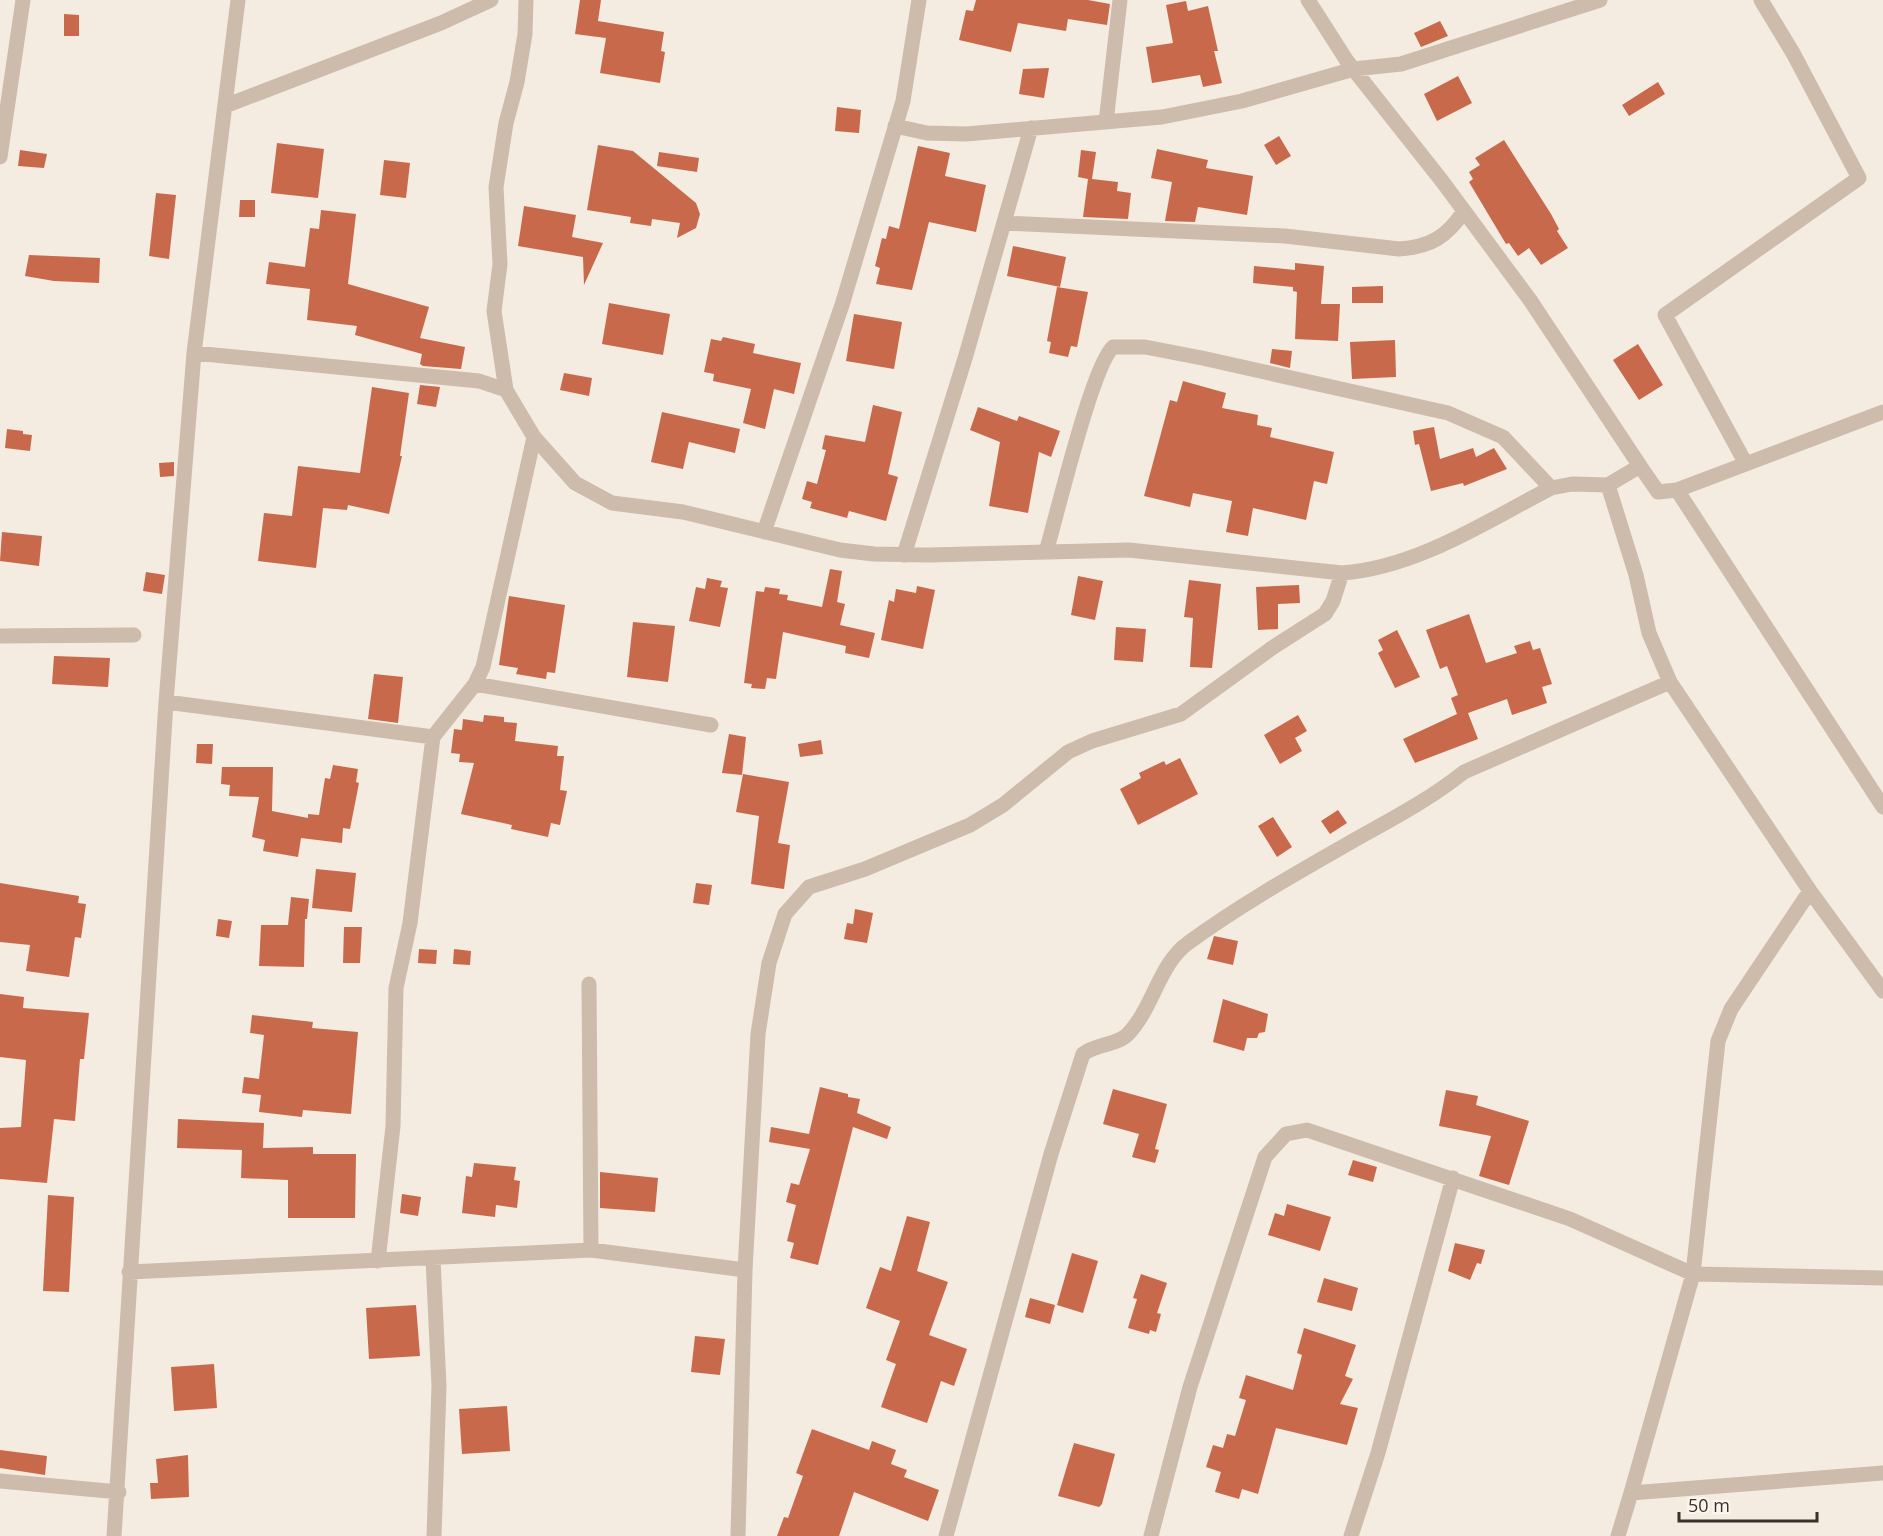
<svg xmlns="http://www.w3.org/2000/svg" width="1883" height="1536" font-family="'Open Sans',sans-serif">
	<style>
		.building { fill: #c8694b }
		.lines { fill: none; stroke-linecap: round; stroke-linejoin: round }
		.minor { stroke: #cdbbac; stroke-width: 15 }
	</style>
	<rect width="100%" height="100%" fill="#f4ebe1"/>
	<path class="building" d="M 580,0 L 601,0 L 598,21 L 664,32 L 661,51 L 665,52 L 660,83 L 600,73 L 606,38 L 575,34 Z
		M 976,0 L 1088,0 L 1110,4 L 1107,25 L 1068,19 L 1066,31 L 1018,23 L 1011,52 L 959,40 L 966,10 L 973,11 Z
		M 1186,1 L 1188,11 L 1208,6 L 1218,51 L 1214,51 L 1222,83 L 1203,87 L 1200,75 L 1152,83 L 1146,47 L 1173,43 L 1166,5 Z
		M 64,14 L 79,15 L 79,36 L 64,36 Z
		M 1440,21 L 1448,36 L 1421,47 L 1414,33 Z
		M 1049,68 L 1044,98 L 1019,94 L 1023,69 Z
		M 1458,76 L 1472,103 L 1437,121 L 1424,94 Z
		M 1658,82 L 1665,94 L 1629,116 L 1622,105 Z
		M 837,107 L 861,110 L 859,133 L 835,131 Z
		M 1279,136 L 1291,156 L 1276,165 L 1264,145 Z
		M 1504,140 L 1551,214 L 1559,229 L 1557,231 L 1568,248 L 1541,265 L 1529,248 L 1518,256 L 1509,243 L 1506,244 L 1469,182 L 1473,179 L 1469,172 L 1480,165 L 1475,158 Z
		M 277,143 L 324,149 L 318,198 L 271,193 Z
		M 598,145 L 633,151 L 696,203 L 700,214 L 696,228 L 677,238 L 680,223 L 652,219 L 651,226 L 630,223 L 631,217 L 587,210 Z
		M 918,146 L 950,153 L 945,176 L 986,185 L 976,232 L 929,222 L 912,290 L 876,284 L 880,268 L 875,266 L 882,238 L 886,239 L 889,226 L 899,229 Z
		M 1157,149 L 1208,160 L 1206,168 L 1253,176 L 1247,215 L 1198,207 L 1195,222 L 1165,221 L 1172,182 L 1151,178 Z
		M 20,150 L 47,154 L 44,168 L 18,166 Z
		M 1081,150 L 1096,152 L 1092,179 L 1118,182 L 1117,191 L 1131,193 L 1128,219 L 1083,217 L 1088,179 L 1078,177 Z
		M 659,152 L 699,158 L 697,172 L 657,166 Z
		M 384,160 L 410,163 L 406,198 L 380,195 Z
		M 156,193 L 176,195 L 169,259 L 149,256 Z
		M 240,200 L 255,200 L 255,217 L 239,217 Z
		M 524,206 L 576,215 L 572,237 L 603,243 L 584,285 L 583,257 L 518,246 Z
		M 321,210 L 356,214 L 348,284 L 429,307 L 420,338 L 465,347 L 461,369 L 423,366 L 420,364 L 422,354 L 355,335 L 357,326 L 307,320 L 310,289 L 266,284 L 269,262 L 305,267 L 310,228 L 319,229 Z
		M 1013,246 L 1066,257 L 1060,287 L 1007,276 Z
		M 29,255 L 100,258 L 99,283 L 54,281 L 25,276 Z
		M 1295,263 L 1324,266 L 1321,304 L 1340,304 L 1338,341 L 1295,339 L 1297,292 L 1293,291 L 1293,287 L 1253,283 L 1254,266 L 1295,270 Z
		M 1383,286 L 1383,303 L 1352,303 L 1352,287 Z
		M 1057,287 L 1088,292 L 1077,347 L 1071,346 L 1068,357 L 1049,353 L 1051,342 L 1047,341 Z
		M 609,303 L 670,314 L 663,355 L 602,344 Z
		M 854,314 L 902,322 L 894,369 L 846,361 Z
		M 723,337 L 755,344 L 753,353 L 801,363 L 794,394 L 774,389 L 765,429 L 743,423 L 751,389 L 713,381 L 714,374 L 704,372 L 711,339 L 721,341 Z
		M 1395,340 L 1396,377 L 1352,379 L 1350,342 Z
		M 1638,344 L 1663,385 L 1639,400 L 1613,360 Z
		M 1272,349 L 1292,351 L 1290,368 L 1270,363 Z
		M 564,373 L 592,378 L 589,396 L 560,390 Z
		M 1183,381 L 1226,393 L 1222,408 L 1258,415 L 1257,425 L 1272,428 L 1270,437 L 1334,452 L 1327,484 L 1314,481 L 1306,520 L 1253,508 L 1248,536 L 1226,532 L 1232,501 L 1193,493 L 1190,507 L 1144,496 L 1170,400 L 1177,402 Z
		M 420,385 L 440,387 L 436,407 L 417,404 Z
		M 372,387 L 409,393 L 400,456 L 402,456 L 389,514 L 348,505 L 347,510 L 323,508 L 316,568 L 258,561 L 264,513 L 292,516 L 298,466 L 360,473 Z
		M 873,405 L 902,412 L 888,474 L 898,477 L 886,521 L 849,511 L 847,518 L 810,508 L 812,502 L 802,499 L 807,481 L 817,484 L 826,450 L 822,449 L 825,435 L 865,442 Z
		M 978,407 L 1017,421 L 1019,416 L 1060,431 L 1051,457 L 1039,452 L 1028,513 L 989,506 L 1000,442 L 970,430 Z
		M 662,412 L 740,429 L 735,453 L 689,442 L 683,469 L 651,462 Z
		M 1434,427 L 1440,459 L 1473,448 L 1476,457 L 1494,448 L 1507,469 L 1464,486 L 1463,483 L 1431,491 L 1419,444 L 1415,445 L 1413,431 Z
		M 7,429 L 23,431 L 23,434 L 32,435 L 30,451 L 5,448 Z
		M 174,462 L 174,476 L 160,477 L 159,463 Z
		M 2,532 L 42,536 L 39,566 L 0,561 Z
		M 830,569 L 842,571 L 837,602 L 845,604 L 840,625 L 875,633 L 869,658 L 845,653 L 846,646 L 783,632 L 776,679 L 767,678 L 765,689 L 751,688 L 752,684 L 744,683 L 756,591 L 764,592 L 765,587 L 780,589 L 779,594 L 788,595 L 787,600 L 822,607 Z
		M 146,572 L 165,575 L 162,594 L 143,591 Z
		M 1078,576 L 1103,581 L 1095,620 L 1071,615 Z
		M 707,578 L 722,581 L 720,587 L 728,588 L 720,627 L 689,621 L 696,587 L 705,589 Z
		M 1189,580 L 1221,584 L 1212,668 L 1190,667 L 1193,618 L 1184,617 Z
		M 1299,585 L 1300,603 L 1278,604 L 1278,629 L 1258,630 L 1256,587 Z
		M 917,586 L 935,590 L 923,649 L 881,640 L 889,600 L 894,602 L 896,589 L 916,593 Z
		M 509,596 L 565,605 L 555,673 L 547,672 L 546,679 L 516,674 L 518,668 L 499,665 Z
		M 1469,614 L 1486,663 L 1517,653 L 1514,646 L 1530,641 L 1533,650 L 1540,648 L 1552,684 L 1542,687 L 1547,703 L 1512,715 L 1507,699 L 1468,713 L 1478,739 L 1415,763 L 1403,739 L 1457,714 L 1451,698 L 1458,695 L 1447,666 L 1440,669 L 1426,630 Z
		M 633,622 L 675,626 L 668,682 L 627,677 Z
		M 1116,627 L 1146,629 L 1143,662 L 1114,660 Z
		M 1397,630 L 1420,677 L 1395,688 L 1378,653 L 1383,650 L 1378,640 Z
		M 54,656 L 110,658 L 108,687 L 52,684 Z
		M 374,674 L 403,677 L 398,723 L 368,719 Z
		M 484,715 L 504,717 L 504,722 L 517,723 L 515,741 L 558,746 L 557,756 L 564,756 L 560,790 L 567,791 L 560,825 L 551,823 L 548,837 L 511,829 L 512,825 L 461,814 L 474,763 L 459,762 L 460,754 L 451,753 L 454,729 L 462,730 L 463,719 L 483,722 Z
		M 1298,715 L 1307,731 L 1295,738 L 1302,751 L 1280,764 L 1264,735 Z
		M 729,734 L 746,737 L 742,775 L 722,773 Z
		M 821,740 L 823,754 L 800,757 L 798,744 Z
		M 197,744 L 213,744 L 212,764 L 196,763 Z
		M 1180,758 L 1198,794 L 1138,825 L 1120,789 L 1141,778 L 1139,773 L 1164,761 L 1166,765 Z
		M 333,765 L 358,769 L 356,782 L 359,783 L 350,829 L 343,828 L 342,843 L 301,838 L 298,857 L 263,851 L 265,840 L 252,837 L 259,797 L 229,796 L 230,785 L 221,784 L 222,767 L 273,767 L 272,811 L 308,818 L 308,814 L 319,815 L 325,778 L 330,779 Z
		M 743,774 L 789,782 L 778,843 L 790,845 L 784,889 L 751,884 L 759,816 L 736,812 Z
		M 1338,810 L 1347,823 L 1330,834 L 1321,821 Z
		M 1273,817 L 1292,847 L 1277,857 L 1258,826 Z
		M 316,869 L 356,873 L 352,912 L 312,908 Z
		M 0,883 L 79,896 L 78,903 L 86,904 L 81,938 L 75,937 L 69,977 L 26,971 L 30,945 L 0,942 Z
		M 696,883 L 712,885 L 709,905 L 693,903 Z
		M 291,897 L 309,899 L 307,919 L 305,919 L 304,967 L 259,966 L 261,925 L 288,925 Z
		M 855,909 L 873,913 L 867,943 L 844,939 L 847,923 L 853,924 Z
		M 218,919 L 232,921 L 229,938 L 216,936 Z
		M 344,927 L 362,927 L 360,963 L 343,963 Z
		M 1214,936 L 1238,941 L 1233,965 L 1207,959 Z
		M 419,949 L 437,950 L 436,964 L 418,963 Z
		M 454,949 L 471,951 L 470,965 L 453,964 Z
		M 0,994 L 24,997 L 23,1008 L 89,1013 L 84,1059 L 80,1059 L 75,1121 L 54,1119 L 47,1183 L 0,1179 L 0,1128 L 21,1127 L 26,1060 L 0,1057 Z
		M 1223,999 L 1268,1014 L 1265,1032 L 1259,1033 L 1257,1038 L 1247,1038 L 1244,1051 L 1213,1042 Z
		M 252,1015 L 313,1022 L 312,1028 L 358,1032 L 351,1114 L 303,1110 L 302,1117 L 259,1112 L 261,1095 L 242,1093 L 244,1077 L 259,1079 L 264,1035 L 250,1033 Z
		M 820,1087 L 848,1094 L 848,1097 L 860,1099 L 857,1113 L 891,1127 L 887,1139 L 853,1127 L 818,1265 L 790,1258 L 794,1243 L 787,1241 L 796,1205 L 786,1202 L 791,1183 L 799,1185 L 810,1149 L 769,1142 L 771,1127 L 809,1134 Z
		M 1113,1089 L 1167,1104 L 1155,1149 L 1159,1150 L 1155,1163 L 1132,1157 L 1139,1134 L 1103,1124 Z
		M 1446,1090 L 1478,1096 L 1476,1105 L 1529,1121 L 1509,1185 L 1479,1176 L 1491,1136 L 1439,1126 Z
		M 178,1119 L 264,1123 L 263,1148 L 313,1147 L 313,1154 L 356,1154 L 355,1218 L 288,1218 L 288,1180 L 241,1178 L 242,1150 L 177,1148 Z
		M 1353,1160 L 1377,1167 L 1373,1182 L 1348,1175 Z
		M 474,1163 L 516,1167 L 514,1180 L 520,1181 L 517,1208 L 496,1205 L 495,1217 L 462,1213 L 466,1176 L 472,1177 Z
		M 600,1172 L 658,1178 L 655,1212 L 600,1208 Z
		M 402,1194 L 421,1197 L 418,1216 L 400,1213 Z
		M 48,1195 L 74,1197 L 69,1292 L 43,1291 Z
		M 1287,1204 L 1331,1217 L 1320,1251 L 1268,1235 L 1275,1213 L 1284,1216 Z
		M 907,1216 L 930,1222 L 917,1271 L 948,1282 L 929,1335 L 967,1349 L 954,1386 L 941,1381 L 927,1423 L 881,1407 L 896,1364 L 886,1360 L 900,1321 L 866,1308 L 880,1267 L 891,1271 Z
		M 1455,1243 L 1485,1250 L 1481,1264 L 1477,1263 L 1470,1280 L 1448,1271 Z
		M 1072,1253 L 1098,1261 L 1083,1313 L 1057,1305 Z
		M 1141,1274 L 1167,1283 L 1157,1313 L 1161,1314 L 1156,1332 L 1150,1330 L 1149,1334 L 1128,1328 L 1137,1299 L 1133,1298 Z
		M 1324,1278 L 1358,1288 L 1352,1311 L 1317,1302 Z
		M 1030,1298 L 1055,1305 L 1050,1324 L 1025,1317 Z
		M 416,1305 L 420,1356 L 369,1359 L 366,1308 Z
		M 1304,1328 L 1356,1345 L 1345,1376 L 1353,1379 L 1340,1404 L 1358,1408 L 1347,1445 L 1276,1428 L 1258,1494 L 1242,1489 L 1239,1499 L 1215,1492 L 1221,1472 L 1206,1467 L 1213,1445 L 1223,1448 L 1227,1434 L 1235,1436 L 1246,1400 L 1239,1398 L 1246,1375 L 1293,1390 L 1302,1355 L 1297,1353 Z
		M 695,1336 L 725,1339 L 720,1375 L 691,1372 Z
		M 214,1364 L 217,1408 L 174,1411 L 171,1367 Z
		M 507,1406 L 510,1451 L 462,1454 L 459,1409 Z
		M 812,1429 L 869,1450 L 872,1441 L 896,1450 L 891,1464 L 907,1470 L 904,1477 L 939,1490 L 928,1521 L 854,1492 L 839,1536 L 777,1536 L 784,1517 L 788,1518 L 803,1476 L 796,1473 Z
		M 1074,1443 L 1115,1454 L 1102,1504 L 1099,1507 L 1058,1496 Z
		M 0,1450 L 47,1456 L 45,1475 L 0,1468 Z
		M 188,1455 L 189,1497 L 151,1499 L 150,1483 L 158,1483 L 156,1459 Z"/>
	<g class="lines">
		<path class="minor" d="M 1308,0 L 1347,61 L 1442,181 L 1530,300 L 1640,466
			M 225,106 L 441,23 L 491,0
			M 1106,122 L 1120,0
			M 895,126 L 927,133 L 966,134 L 1162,117 L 1242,101 L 1354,69 L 1401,64 L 1600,0
			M 0,157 L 23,0
			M 1004,223 L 1285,236 L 1399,249 C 1430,247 1447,237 1464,211
			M 194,353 L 479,381 L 506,390 L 534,437 L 575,483 L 612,503 L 683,512 L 840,550 L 874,554 L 929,555 L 1129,550 L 1342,573 C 1416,568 1487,521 1551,488 L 1572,484 L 1608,485 L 1640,466 L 1658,492 L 1677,490 L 1883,412
			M 506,390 L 494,311 L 500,264 L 496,187 L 506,123 L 517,82 L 525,34 L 526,0
			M 1746,464 L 1665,315 L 1859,178 L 1793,53 L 1761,0
			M 1608,485 L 1636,575 L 1649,633 L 1670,682 L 1810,891 L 1883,991
			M 1677,490 L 1883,807
			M 764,532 L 842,305 L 903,101 L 919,0
			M 1046,552 C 1057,515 1092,366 1113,347 L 1145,347 L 1202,358 L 1448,413 L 1503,437 L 1551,488
			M 904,555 L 966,355 L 1031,128
			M 0,636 L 134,635
			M 475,684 L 711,725
			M 166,702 L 433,737
			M 589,984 L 591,1250
			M 433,1259 L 439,1386 L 434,1536
			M 378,1261 L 393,1126 L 396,988 L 410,923 L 433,737 L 475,684 L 483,667 L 534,437
			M 745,1270 L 758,1034 L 769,963 L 785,914 L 809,887 L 865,869 L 970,825 L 1003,805 L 1068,752 L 1092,741 L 1181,714 L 1272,648 L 1325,614 L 1333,601 L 1342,573
			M 129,1272 L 591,1250 L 745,1270 L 738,1536
			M 0,1481 L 119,1492
			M 1631,1493 L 1693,1274 L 1718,1041 L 1731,1009 L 1810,891
			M 114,1536 L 166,702 L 194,353 L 238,0
			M 946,1536 L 1051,1154 L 1083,1054 C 1096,1044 1118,1045 1128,1034 C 1153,1008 1159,964 1188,943 C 1240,905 1295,874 1351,842 C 1390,820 1429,800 1464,772 L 1670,682
			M 1151,1536 L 1190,1387 L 1265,1157 L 1286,1134 L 1307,1130 L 1570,1219 L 1693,1274 L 1883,1278
			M 1351,1536 L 1378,1453 L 1453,1178
			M 1618,1536 L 1631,1493 L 1883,1473"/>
	</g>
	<path d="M1679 1512v9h138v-9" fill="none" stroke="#3b302b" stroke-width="3"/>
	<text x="1688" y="1512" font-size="18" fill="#3b302b" stroke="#fbf5ee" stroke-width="4.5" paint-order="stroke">50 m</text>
</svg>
